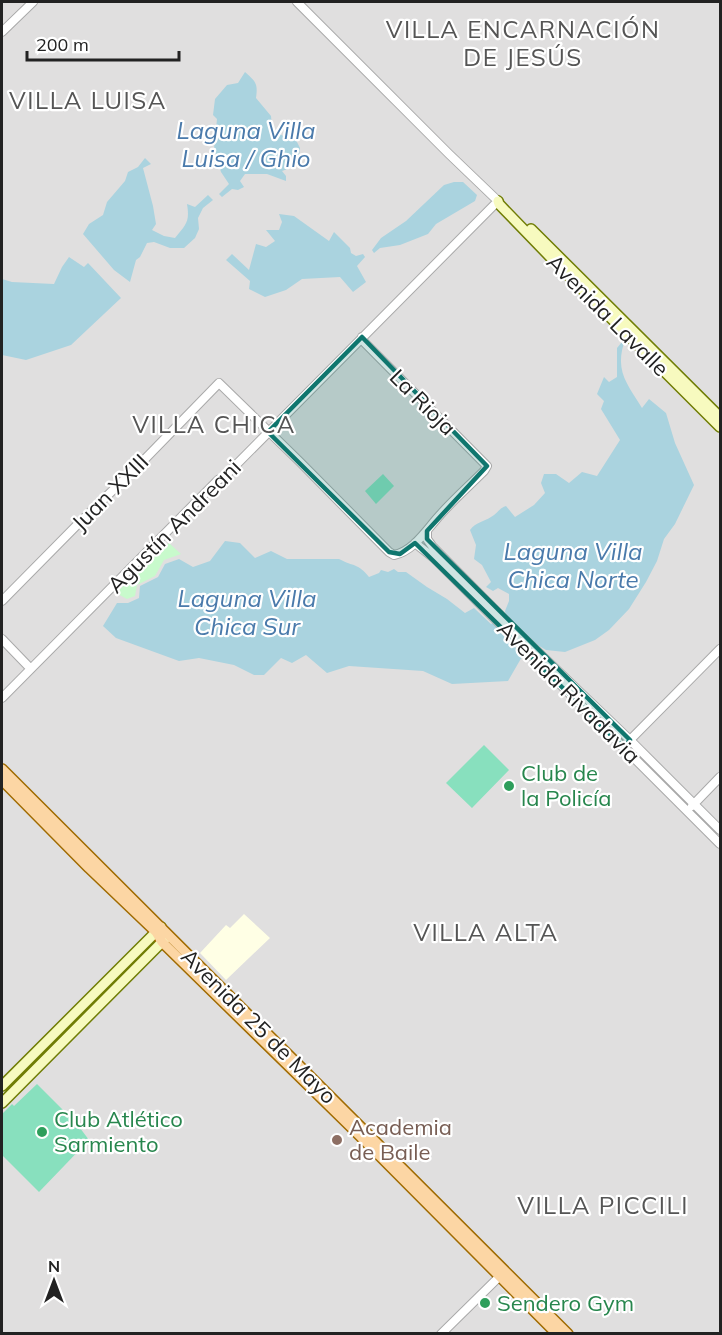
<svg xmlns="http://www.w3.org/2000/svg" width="722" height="1335" font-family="Mulish,sans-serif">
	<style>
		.residential { fill: #e0dfdf }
		.education { fill: #ffffe5 }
		.park { fill: #c8facc }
		.pitch { fill: #88e0be }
		.water { fill: #aad3df }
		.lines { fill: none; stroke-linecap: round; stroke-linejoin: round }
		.tertiary-casing { stroke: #a9a9a9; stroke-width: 10 }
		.secondary-casing { stroke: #707d05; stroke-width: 12 }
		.primary-casing { stroke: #a06b00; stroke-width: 12 }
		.tertiary { stroke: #fff; stroke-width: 8 }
		.secondary { stroke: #f7fabf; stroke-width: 9 }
		.primary { stroke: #fcd6a4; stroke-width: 9 }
		.marked { fill: #0f766e; fill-opacity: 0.2; stroke: #0f766e; stroke-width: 4.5; stroke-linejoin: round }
		.leisure-dot { fill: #2e9e5b; stroke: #fff; stroke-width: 2 }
		.education-dot { fill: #8d6e63; stroke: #fff; stroke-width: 2 }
		.labels { text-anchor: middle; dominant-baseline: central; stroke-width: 4.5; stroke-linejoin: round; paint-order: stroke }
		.street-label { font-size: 22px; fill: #222; stroke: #fff }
		.leisure-label { font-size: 22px; fill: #27864d; stroke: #fff; text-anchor: start }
		.education-label { font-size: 22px; fill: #785e54; stroke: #fff; text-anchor: start }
		.neighbourhood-label { font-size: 24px; letter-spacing: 1.5px; fill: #555; stroke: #fff }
		.water-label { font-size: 24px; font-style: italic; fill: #4a7aab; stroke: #fff }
	</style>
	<rect width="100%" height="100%" fill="#f2efe9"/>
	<path class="residential" d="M 2,2 L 720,2 L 720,1333 L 2,1334 Z"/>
	<path class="education" d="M 244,914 L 270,938 L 226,980 L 200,953 L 226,925 L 230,928 Z"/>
	<path class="park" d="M 169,543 L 181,554 L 164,560 L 155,576 L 137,585 L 135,596 L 127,599 L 116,593 Z"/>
	<path class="pitch" d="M 383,474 L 394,486 L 376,504 L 365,491 Z
		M 484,745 L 509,770 L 472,808 L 446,783 Z
		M 37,1084 L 77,1124 L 89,1140 L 39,1192 L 2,1155 L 2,1114 L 12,1104 L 14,1106 Z"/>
	<path class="water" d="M 245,72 C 256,82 258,83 256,98 L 271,116 L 272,128 L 287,139 L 296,140 L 300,148 L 299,155 L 293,167 L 282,171 L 286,176 L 286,181 L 267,174 L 245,174 L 240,181 L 244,187 L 238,190 L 232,189 L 222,197 L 219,194 L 229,184 L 221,172 L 214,149 L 217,119 L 213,115 L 215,99 L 227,85 L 238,83 Z
		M 145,158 L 151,164 L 143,168 L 153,206 L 156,224 L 152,230 L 164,236 L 175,238 C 186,224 190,222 187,204 L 195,207 L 208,195 L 213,200 L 203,208 L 198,218 L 199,229 L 195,238 L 184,248 L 170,248 L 154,242 L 147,243 L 140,257 L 136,260 L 130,282 L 114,270 L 83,234 L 89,224 L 103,215 L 107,202 L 125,181 L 128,172 L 138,167 Z
		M 454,182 L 463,182 L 477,195 L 475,201 L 436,224 L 428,234 L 400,245 L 380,248 L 374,253 L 372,250 L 381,238 L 406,221 L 444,185 Z
		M 279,214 L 294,216 L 329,241 L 334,232 L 350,248 L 351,253 L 356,256 L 363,254 L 365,257 L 357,266 L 366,282 L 353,292 L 340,277 L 302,279 L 286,290 L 265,297 L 249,289 L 250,281 L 226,260 L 232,254 L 249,270 L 256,244 L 266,247 L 275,241 L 266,230 L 279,230 L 282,222 Z
		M 69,257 L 84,267 L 88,263 L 121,298 L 71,345 L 26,360 L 2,355 L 2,279 L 12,282 L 54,284 L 62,267 Z
		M 626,337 C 614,369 625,381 642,408 L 649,399 L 666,413 L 675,443 L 694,485 L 675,524 L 664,539 L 657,561 L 646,582 L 629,609 L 609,630 L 595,640 L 565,652 L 546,650 L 529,640 L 514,623 L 500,632 L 523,655 L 508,681 L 452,684 L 423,671 L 349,666 L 327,673 L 306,655 L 292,663 L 281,658 L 264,675 L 254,675 L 234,665 L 199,658 L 179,661 L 116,638 L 103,626 L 117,603 L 128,603 L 139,598 L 140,586 L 158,577 L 165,564 L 179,559 L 193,567 L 210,561 L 225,541 L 240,543 L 255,558 L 271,551 L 287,559 L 339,559 C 354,567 358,563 369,577 L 379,573 L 381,570 L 388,572 L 394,569 L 398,572 L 406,572 L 427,587 L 447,599 L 465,613 L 474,608 L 491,624 L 506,616 L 505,611 L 509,601 L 509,594 L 498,588 L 493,591 L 486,587 L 491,582 L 482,565 L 474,559 L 476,545 L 470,530 C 476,522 483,522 491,517 C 497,514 499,508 506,506 L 515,517 L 534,505 L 545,493 L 541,483 L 544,474 L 556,474 L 569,483 L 582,472 L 597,476 L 620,440 L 601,409 L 604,401 L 597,394 L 604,377 L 609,382 L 617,377 L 617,348 Z"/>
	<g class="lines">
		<g class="tertiary-casing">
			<path id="tertiary" d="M 2,32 L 33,2
				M 427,531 L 427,539 L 432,546 L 512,627 L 630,740 L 720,830
				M 415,543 L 434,558 L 720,844
				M 2,601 L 77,525 L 143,461 L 219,383 L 300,462 L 389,552 L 394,555 C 414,551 427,529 440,515 C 453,500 469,486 484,471 L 487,466 L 364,342 L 362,337
				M 2,639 L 30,668
				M 2,698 L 218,480 L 224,477 L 498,201 L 449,154 L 297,2
				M 629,741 L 720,649
				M 692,806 L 720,777
				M 441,1334 L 502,1274"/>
		</g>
		<g class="secondary-casing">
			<path id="secondary" d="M 498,201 L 499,204 L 559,266 L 720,427
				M 531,229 L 720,417
				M 2,1086 L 161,927
				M 2,1103 L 167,937"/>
		</g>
		<g class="primary-casing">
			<path id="primary" d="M 2,769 L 568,1334
				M 2,780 L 89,868 L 156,932 L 162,942 L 353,1129 L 557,1334"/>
		</g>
		<use href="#tertiary" class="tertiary"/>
		<use href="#secondary" class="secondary"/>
		<use href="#primary" class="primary"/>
	</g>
	<path class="marked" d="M 362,337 L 487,466 L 427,531 L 427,539 L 630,740 L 623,747 L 415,543 L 400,554 L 389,552 L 268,432 Z"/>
	<g class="leisure-dot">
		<circle cx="509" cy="786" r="6"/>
		<circle cx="42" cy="1132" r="6"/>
		<circle cx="485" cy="1303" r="6"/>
	</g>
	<circle class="education-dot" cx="337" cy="1140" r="6"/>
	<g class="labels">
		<g class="street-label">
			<text transform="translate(608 315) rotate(45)">Avenida Lavalle</text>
			<text transform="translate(423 402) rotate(45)">La Rioja</text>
			<text transform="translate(110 492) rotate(-45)">Juan XXIII</text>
			<text transform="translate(174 526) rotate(-45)">Agustín Andreani</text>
			<text transform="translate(569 692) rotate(45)">Avenida Rivadavia</text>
			<text transform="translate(259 1026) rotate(45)">Avenida 25 de Mayo</text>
		</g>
		<g class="leisure-label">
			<text x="521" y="773">Club de<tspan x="521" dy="25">la Policía</tspan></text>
			<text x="54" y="1119">Club Atlético<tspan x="54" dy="25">Sarmiento</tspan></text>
			<text x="497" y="1303">Sendero Gym</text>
		</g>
		<g class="education-label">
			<text x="349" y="1127">Academia<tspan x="349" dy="25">de Baile</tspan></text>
		</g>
		<g class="neighbourhood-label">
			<text x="523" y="29">VILLA ENCARNACIÓN<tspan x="523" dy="28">DE JESÚS</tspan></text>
			<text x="88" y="100">VILLA LUISA</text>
			<text x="214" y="424">VILLA CHICA</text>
			<text x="486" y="932">VILLA ALTA</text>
			<text x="603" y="1205">VILLA PICCILI</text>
		</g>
		<g class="water-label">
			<text x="246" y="130">Laguna Villa<tspan x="246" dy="28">Luisa / Ghio</tspan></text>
			<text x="573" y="551">Laguna Villa<tspan x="573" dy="28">Chica Norte</tspan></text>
			<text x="247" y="598">Laguna Villa<tspan x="247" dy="28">Chica Sur</tspan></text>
		</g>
	</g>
	<rect width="722" height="1335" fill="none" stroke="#222222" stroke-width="6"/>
	<g transform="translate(54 1281)" stroke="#ffffff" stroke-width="4.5" paint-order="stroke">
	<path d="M0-4.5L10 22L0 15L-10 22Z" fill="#222222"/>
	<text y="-9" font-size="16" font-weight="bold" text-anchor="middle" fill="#222222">N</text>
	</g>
	<path d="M27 51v9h152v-9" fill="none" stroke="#222222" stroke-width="3"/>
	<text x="36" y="51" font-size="18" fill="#222222" stroke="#ffffff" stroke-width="4.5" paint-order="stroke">200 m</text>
</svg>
